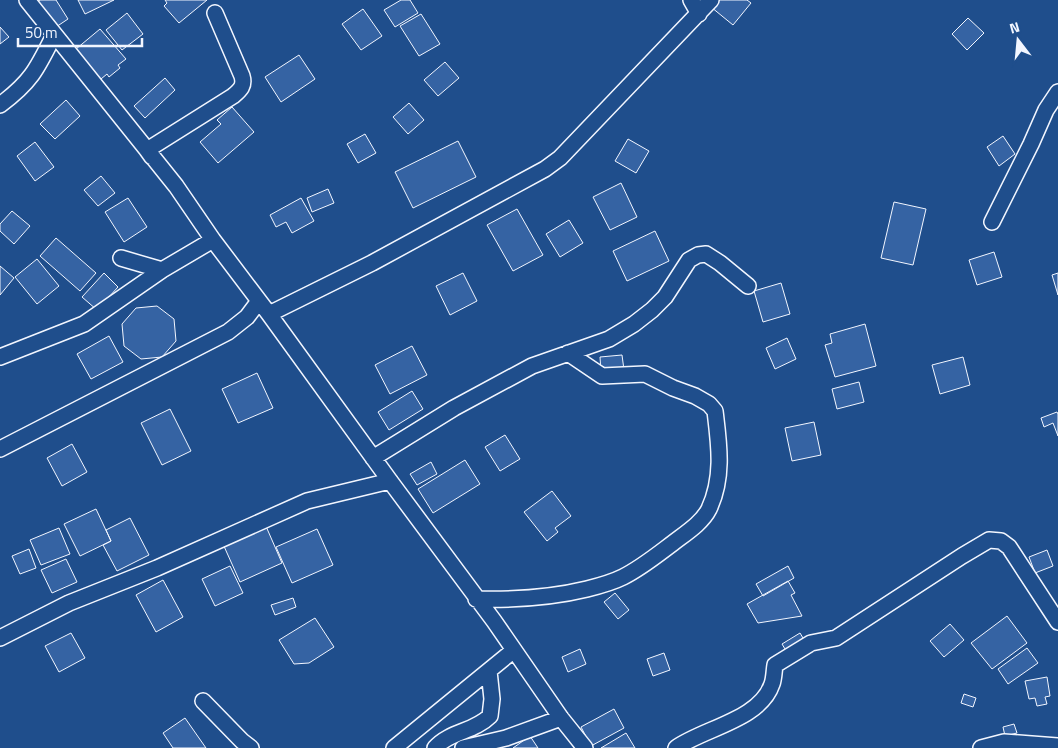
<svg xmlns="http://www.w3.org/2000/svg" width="1058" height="748" font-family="'Titillium Web',sans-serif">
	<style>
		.building { fill: #3563a3; stroke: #f2f6ff }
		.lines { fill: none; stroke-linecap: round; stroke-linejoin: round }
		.street-casing { stroke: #f2f6ff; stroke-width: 18 }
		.street { stroke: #1f4e8c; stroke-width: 15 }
	</style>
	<rect width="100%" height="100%" fill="#1f4e8c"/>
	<path class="building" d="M 40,0 L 56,0 L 68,19 L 44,35 L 27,9 Z
		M 78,0 L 114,0 L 85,14 Z
		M 207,0 L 179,23 L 164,6 L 167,3 L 165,0 Z
		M 401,0 L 410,0 L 418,13 L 395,27 L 384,10 Z
		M 717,0 L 747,0 L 751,3 L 733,25 L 711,7 Z
		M 363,9 L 382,36 L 361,50 L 342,24 Z
		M 127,13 L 143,34 L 122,50 L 106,30 Z
		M 421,14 L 440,44 L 419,56 L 400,26 Z
		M 968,18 L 984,33 L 967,50 L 952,34 Z
		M 0,27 L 9,37 L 0,44 Z
		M 100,29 L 126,59 L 118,65 L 120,68 L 109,77 L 107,74 L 95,84 L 70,54 Z
		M 299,55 L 315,79 L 281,102 L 265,77 Z
		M 445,62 L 459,78 L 438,96 L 424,80 Z
		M 165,78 L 175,90 L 145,118 L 134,106 Z
		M 66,100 L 80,116 L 55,139 L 40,124 Z
		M 409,103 L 424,120 L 408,134 L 393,117 Z
		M 232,107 L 254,132 L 218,163 L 200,142 L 221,124 L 217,120 Z
		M 365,134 L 376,153 L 358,163 L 347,144 Z
		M 1003,136 L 1015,154 L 999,166 L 987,147 Z
		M 628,139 L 649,151 L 636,173 L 615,161 Z
		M 458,141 L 476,177 L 413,208 L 395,172 Z
		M 35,142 L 54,167 L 35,181 L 17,156 Z
		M 101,176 L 115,193 L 98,206 L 84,190 Z
		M 621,183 L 637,217 L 610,230 L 593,197 Z
		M 328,189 L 334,203 L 312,212 L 307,198 Z
		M 128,198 L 147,227 L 124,242 L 105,212 Z
		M 301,198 L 314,221 L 292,233 L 286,222 L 276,227 L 270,215 Z
		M 894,202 L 926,209 L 913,265 L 881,258 Z
		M 517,209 L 543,255 L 513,271 L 487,225 Z
		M 12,211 L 30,226 L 14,244 L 0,231 L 0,224 Z
		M 569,220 L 583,243 L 560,257 L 546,234 Z
		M 655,231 L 669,261 L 627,281 L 613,251 Z
		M 56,238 L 96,273 L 80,291 L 40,256 Z
		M 994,252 L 1002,277 L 977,285 L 969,260 Z
		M 37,259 L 59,286 L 37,304 L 15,277 Z
		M 0,266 L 14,278 L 0,295 Z
		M 104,273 L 118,287 L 97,310 L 82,297 Z
		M 463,273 L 477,301 L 450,315 L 436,286 Z
		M 1058,273 L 1058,295 L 1052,275 Z
		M 781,283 L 790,314 L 763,322 L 754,291 Z
		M 157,306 L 174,319 L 176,341 L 162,357 L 141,359 L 124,346 L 122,324 L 136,308 Z
		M 865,324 L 876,366 L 835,377 L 825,345 L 832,343 L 830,334 Z
		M 109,336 L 123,362 L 91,379 L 77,354 Z
		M 787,338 L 796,359 L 775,369 L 766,348 Z
		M 412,346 L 427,375 L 390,394 L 375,365 Z
		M 622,355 L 624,370 L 601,372 L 600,357 Z
		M 963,357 L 970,385 L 940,394 L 932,365 Z
		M 257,373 L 273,408 L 238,423 L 222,389 Z
		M 859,382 L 864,402 L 837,409 L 832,389 Z
		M 412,391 L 423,409 L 389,430 L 378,412 Z
		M 170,409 L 191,451 L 162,465 L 141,423 Z
		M 1057,412 L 1058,414 L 1058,436 L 1053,423 L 1044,427 L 1041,418 Z
		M 814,422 L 821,455 L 792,461 L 785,428 Z
		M 505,435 L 520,459 L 500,471 L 485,447 Z
		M 72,444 L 87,472 L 62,486 L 47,458 Z
		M 465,460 L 480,484 L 433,513 L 418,489 Z
		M 431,462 L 437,474 L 417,485 L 410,474 Z
		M 552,491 L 571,516 L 555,528 L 558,532 L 547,541 L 524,512 Z
		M 96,509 L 111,541 L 80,556 L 64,524 Z
		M 130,518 L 149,555 L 117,571 L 103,545 L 111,541 L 106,530 Z
		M 265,524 L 282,563 L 240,582 L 223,544 Z
		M 59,528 L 70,554 L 41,565 L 30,540 Z
		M 317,529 L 333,565 L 292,583 L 276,547 Z
		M 29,549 L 36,568 L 20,574 L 12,556 Z
		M 1047,550 L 1053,566 L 1035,573 L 1029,557 Z
		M 66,559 L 77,582 L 52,593 L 41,570 Z
		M 230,566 L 243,593 L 215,606 L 202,579 Z
		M 788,566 L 794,578 L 763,596 L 756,584 Z
		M 163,580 L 183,617 L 156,632 L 136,595 Z
		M 788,581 L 795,593 L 791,595 L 802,616 L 758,623 L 747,604 Z
		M 615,593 L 629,610 L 618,619 L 604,602 Z
		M 293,598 L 296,607 L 275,615 L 271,605 Z
		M 1007,616 L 1027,643 L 992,669 L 971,643 Z
		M 315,618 L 334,647 L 309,663 L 294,664 L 279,640 Z
		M 950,624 L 964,640 L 944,657 L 930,641 Z
		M 71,633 L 85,658 L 59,672 L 45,646 Z
		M 800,633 L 806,643 L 788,654 L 782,644 Z
		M 1027,648 L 1038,663 L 1008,684 L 998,669 Z
		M 580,649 L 586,664 L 568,672 L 562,657 Z
		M 664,653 L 670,670 L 653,676 L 647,659 Z
		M 1047,677 L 1050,696 L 1045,697 L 1047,704 L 1037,706 L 1035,698 L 1029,699 L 1025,681 Z
		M 964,694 L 976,698 L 973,707 L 961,703 Z
		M 614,709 L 624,728 L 591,746 L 581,727 Z
		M 185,718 L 206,748 L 173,748 L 163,733 Z
		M 1014,724 L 1017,733 L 1005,736 L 1003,727 Z
		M 626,733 L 635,748 L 601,748 Z
		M 530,736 L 538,748 L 513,748 Z"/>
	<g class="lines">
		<g class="street-casing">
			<path id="street" d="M 27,0 L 176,186 L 213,240 L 269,314 L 390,481 L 494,621 L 561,718 L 585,748
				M 691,0 L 699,14
				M 0,105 C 31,82 37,69 54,35
				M 152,157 L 147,150 L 233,96 C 240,90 245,86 242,76 L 215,13
				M 992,222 L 1031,144 L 1046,110 L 1058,92
				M 121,258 L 162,270 L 213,240
				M 269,314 L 372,263 L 545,169 L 560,158 L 711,0
				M 0,357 L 84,324 L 162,270
				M 0,449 L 228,332 L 247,317 L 259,301
				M 373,458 L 454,408 L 532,366 L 609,339 L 634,324 L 652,310 L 665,297 L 689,260 L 698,255 L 706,254 L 720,263 L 748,286
				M 476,599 C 514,600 550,598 587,589 C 599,586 611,583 623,577 C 641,568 657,555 673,543 C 686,533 702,523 709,509 C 724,477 719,444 715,411 L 709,404 L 695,396 L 673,388 L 645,374 L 602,376 L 568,353
				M 0,638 L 69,603 L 157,568 L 307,501 L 390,481
				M 203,701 L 242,741 L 251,748
				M 394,748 L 514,650
				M 435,748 C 450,731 474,732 490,716 L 492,699 L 489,671
				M 463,748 L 506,738 L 561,718
				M 676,748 C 704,728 760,720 772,684 C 774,679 774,671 775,665 L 811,643 L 836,638 L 962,556 L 989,540 L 1001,541 L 1009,547 L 1058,622
				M 981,748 L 1004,742 L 1058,746"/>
		</g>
		<use href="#street" class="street"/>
	</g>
	<g transform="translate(1018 40) rotate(344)" stroke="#1f4e8c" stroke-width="4" paint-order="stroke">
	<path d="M0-4L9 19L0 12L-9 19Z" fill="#f2f6ff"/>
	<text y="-8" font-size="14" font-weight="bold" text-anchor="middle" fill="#f2f6ff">N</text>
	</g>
	<path d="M18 38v8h124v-8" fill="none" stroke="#f2f6ff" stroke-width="2.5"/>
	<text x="25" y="38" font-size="15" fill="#f2f6ff" stroke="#1f4e8c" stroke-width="4" paint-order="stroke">50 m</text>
</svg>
